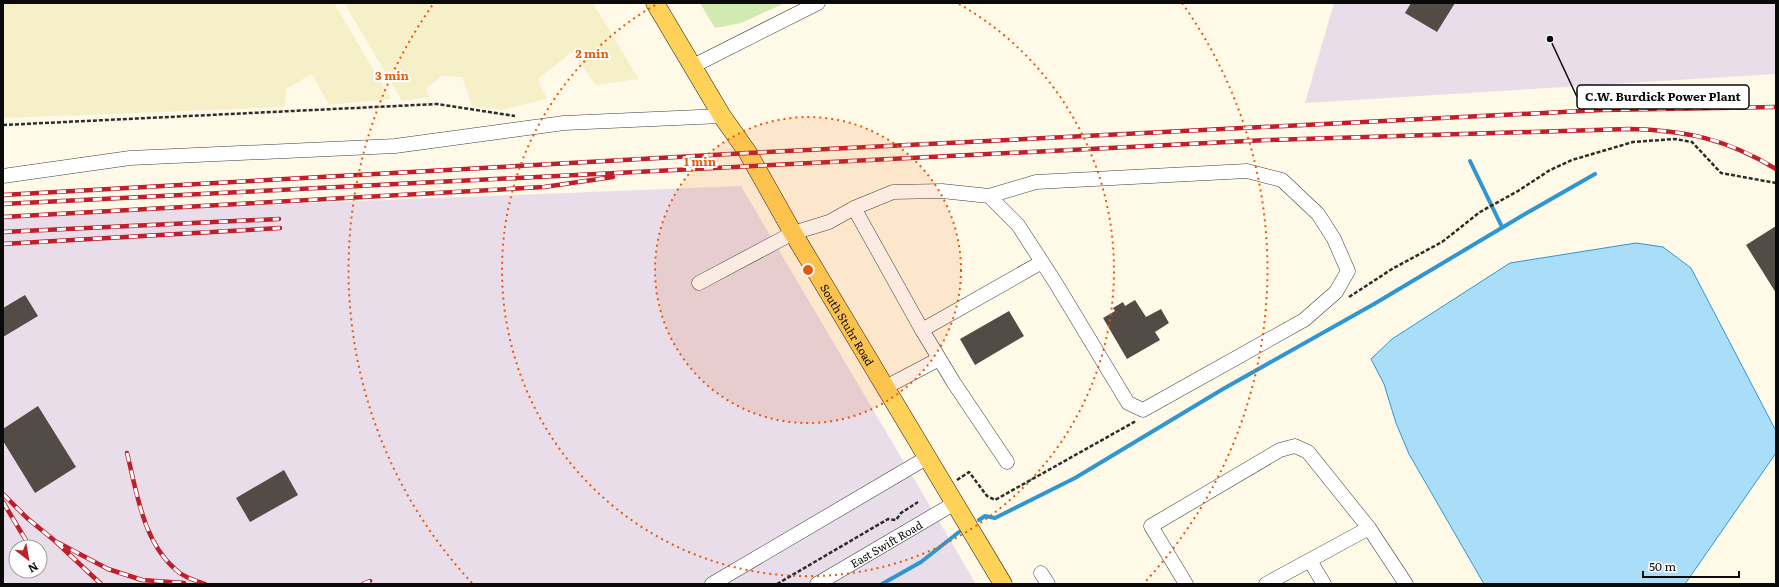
<svg xmlns="http://www.w3.org/2000/svg" width="1779" height="587" font-family="Literata,serif">
	<style>
		.industrial { fill: #e9ddea; fill-rule: evenodd }
		.farmland { fill: #f5f0c7 }
		.green { fill: #d0eab1 }
		.water { fill: #aadef8; stroke: #2f96d2 }
		.lines { fill: none; stroke-linecap: round; stroke-linejoin: round }
		.stream { stroke: #2f96d2; stroke-width: 4 }
		.building { fill: #534b46 }
		.minor-casing { stroke: #3d3d3d; stroke-width: 15 }
		.major-casing { stroke: #1b1b1b; stroke-width: 19 }
		.path { stroke: #2c2c2c; stroke-width: 2.5; stroke-dasharray: 4 2; stroke-linecap: butt }
		.minor { stroke: #fff; stroke-width: 14 }
		.major { stroke: #fed158; stroke-width: 18 }
		.rail-casing { stroke: #bf1e2b; stroke-width: 4.5 }
		.rail { stroke: #fff; stroke-width: 3; stroke-dasharray: 9; stroke-linecap: butt }
		.ring { fill: none; stroke: #e8590c; stroke-width: 2; stroke-dasharray: 2 4 }
		.labels { text-anchor: middle; dominant-baseline: central; stroke-width: 4; stroke-linejoin: round; paint-order: stroke }
		.street-label { font-size: 11px; fill: #0a0a0a; stroke: #fff }
		.centre { fill: #e8590c; stroke: #fff; stroke-width: 2 }
		.ring-label { font-size: 12px; text-anchor: middle; font-weight: bold; fill: #e8590c; stroke: #fff; stroke-width: 4; stroke-linejoin: round; paint-order: stroke }
		.leader { fill: none; stroke: #0a0a0a; stroke-width: 1.5 }
		.callout-dot { fill: #0a0a0a; stroke: #fff; stroke-width: 1.5 }
		.callout { fill: #fff; stroke: #0a0a0a; stroke-width: 1.5 }
		.callout-label { font-size: 12px; text-anchor: middle; font-weight: bold; fill: #0a0a0a }
	</style>
	<rect width="100%" height="100%" fill="#fffae8"/>
	<path class="industrial" d="M 1334,3 L 1776,3 L 1776,74 L 1305,103 Z
		M 741,186 L 976,584 L 3,584 L 3,215 ZM 16,547 L 40,547 L 40,571 L 16,571 Z"/>
	<path class="farmland" d="M 3,3 L 334,3 L 391,99 L 329,105 L 312,74 L 286,89 L 285,107 L 3,118 Z
		M 344,3 L 593,3 L 639,79 L 596,85 L 572,52 L 538,79 L 547,99 L 502,110 L 472,106 L 462,77 L 441,76 L 426,89 L 430,97 L 402,101 Z"/>
	<path class="green" d="M 700,3 L 785,3 L 741,23 L 715,28 Z"/>
	<path class="water" d="M 1636,243 L 1663,247 L 1691,268 L 1776,431 L 1776,453 L 1685,584 L 1484,584 L 1409,454 L 1396,423 L 1384,384 L 1371,359 L 1392,339 L 1510,263 Z"/>
	<g class="lines">
		<path class="stream" d="M 1470,161 L 1502,227
			M 979,520 L 985,516 L 995,518 L 1075,478 L 1223,389 L 1374,304 L 1525,214 L 1595,174
			M 882,584 L 921,562 L 959,532"/>
	</g>
	<path class="building" d="M 1411,3 L 1455,3 L 1437,32 L 1405,13 Z
		M 1776,226 L 1776,293 L 1746,245 Z
		M 25,295 L 38,316 L 3,337 L 3,308 Z
		M 1135,300 L 1146,317 L 1161,309 L 1169,323 L 1155,332 L 1160,340 L 1127,359 L 1103,318 L 1115,311 L 1113,308 L 1123,302 L 1125,306 Z
		M 1009,311 L 1024,336 L 975,365 L 960,339 Z
		M 38,406 L 76,467 L 35,493 L 3,441 L 3,429 Z
		M 284,470 L 298,495 L 250,522 L 236,498 Z"/>
	<g class="lines">
		<g class="minor-casing">
			<g id="minor">
				<path d="M 693,66 L 818,3"/>
				<path d="M 3,176 L 130,158 L 395,146 L 564,123 L 722,116"/>
				<path d="M 854,208 L 922,330 L 954,383 L 1007,462"/>
				<path d="M 699,283 L 793,233 L 829,222 L 854,208 L 893,192 L 942,191 L 989,196 L 1018,225 L 1055,282 L 1128,403 L 1143,410 L 1304,320 L 1336,292 L 1348,271 L 1334,239 L 1318,214 L 1282,180 L 1247,171 L 1036,182 L 989,196"/>
				<path d="M 922,330 L 1042,262"/>
				<path d="M 886,387 L 939,359"/>
				<path d="M 1310,561 L 1324,584"/>
				<path d="M 1041,573 L 1048,584"/>
				<path d="M 712,584 L 928,457"/>
				<path id="s1" d="M 817,584 L 955,503"/>
				<path d="M 1186,584 L 1151,526 L 1280,450 L 1295,446 L 1308,452 L 1369,528 L 1406,584"/>
				<path d="M 1266,584 L 1369,528"/>
			</g>
		</g>
		<g class="major-casing">
			<g id="major">
				<path id="s2" d="M 655,3 L 722,116 L 748,153 L 793,233 L 1003,584"/>
			</g>
		</g>
		<path class="path" d="M 3,125 L 437,104 L 515,116
			M 1349,297 L 1392,269 L 1442,242 L 1480,212 L 1518,191 L 1550,170 L 1572,160 L 1633,142 L 1675,139 L 1692,142 L 1721,173 L 1776,183
			M 957,480 L 969,472 L 987,496 L 995,500 L 1136,421
			M 777,584 L 888,519 L 896,520 L 901,513 L 918,502"/>
		<use href="#minor" class="minor"/>
		<use href="#major" class="major"/>
		<g class="rail-casing">
			<path id="rail" d="M 3,195 L 748,153 L 1602,110 L 1776,107
				M 3,204 L 1267,140 L 1628,129 C 1685,130 1727,139 1776,169
				M 3,217 L 544,187 L 613,177
				M 3,232 L 279,219
				M 3,244 L 280,228
				M 127,453 C 137,493 143,541 175,569 C 183,577 194,580 205,584
				M 3,494 L 27,518 L 55,541 L 101,584
				M 3,502 L 30,547
				M 55,541 L 108,569 L 142,580 L 184,583
				M 40,564 L 40,565
				M 363,584 L 370,581"/>
		</g>
		<use href="#rail" class="rail"/>
	</g>
	<circle cx="808" cy="270" r="153" fill="#e8590c" fill-opacity=".12"/>
	<g class="ring">
		<circle cx="808" cy="270" r="153"/>
		<path d="M959 4A306 306 0 1 1 657 4"/>
		<path d="M472 583A459 459 0 0 1 434 3M1182 3A459 459 0 0 1 1144 583"/>
	</g>
	<g class="labels">
		<g class="street-label">
			<text stroke="none"><textPath href="#s2" startOffset="375">South Stuhr Road</textPath></text>
			<text stroke="none"><textPath href="#s1" startOffset="80">East Swift Road</textPath></text>
		</g>
	</g>
	<circle cx="808" cy="270" r="6" class="centre"/>
	<g class="ring-label">
		<text x="592" y="58">2 min</text>
		<text x="392" y="80">3 min</text>
		<text x="700" y="166">1 min</text>
	</g>
	<path class="leader" d="M1550 39L1577 97"/>
	<circle class="callout-dot" cx="1550" cy="39" r="4"/>
	<rect class="callout" x="1577" y="85" width="172" height="24" rx="4"/>
	<g class="callout-label">
		<text x="1663" y="101">C.W. Burdick Power Plant</text>
	</g>
	<rect width="1779" height="587" fill="none" stroke="#0a0a0a" stroke-width="8"/>
	<g transform="translate(28 559) rotate(149)"><circle r="19" fill="#ffffff" stroke="#9d9d9d"/>
	<path d="M0-3L7 15L0 10L-7 15Z" fill="#bf1e2b"/>
	<text y="-6" font-size="11" font-weight="bold" text-anchor="middle" fill="#0a0a0a">N</text>
	</g>
	<path d="M1643 571v6h96v-6" fill="none" stroke="#0a0a0a" stroke-width="2"/>
	<text x="1649" y="571" font-size="12" fill="#0a0a0a" stroke="#ffffff" stroke-width="3" paint-order="stroke">50 m</text>
</svg>
